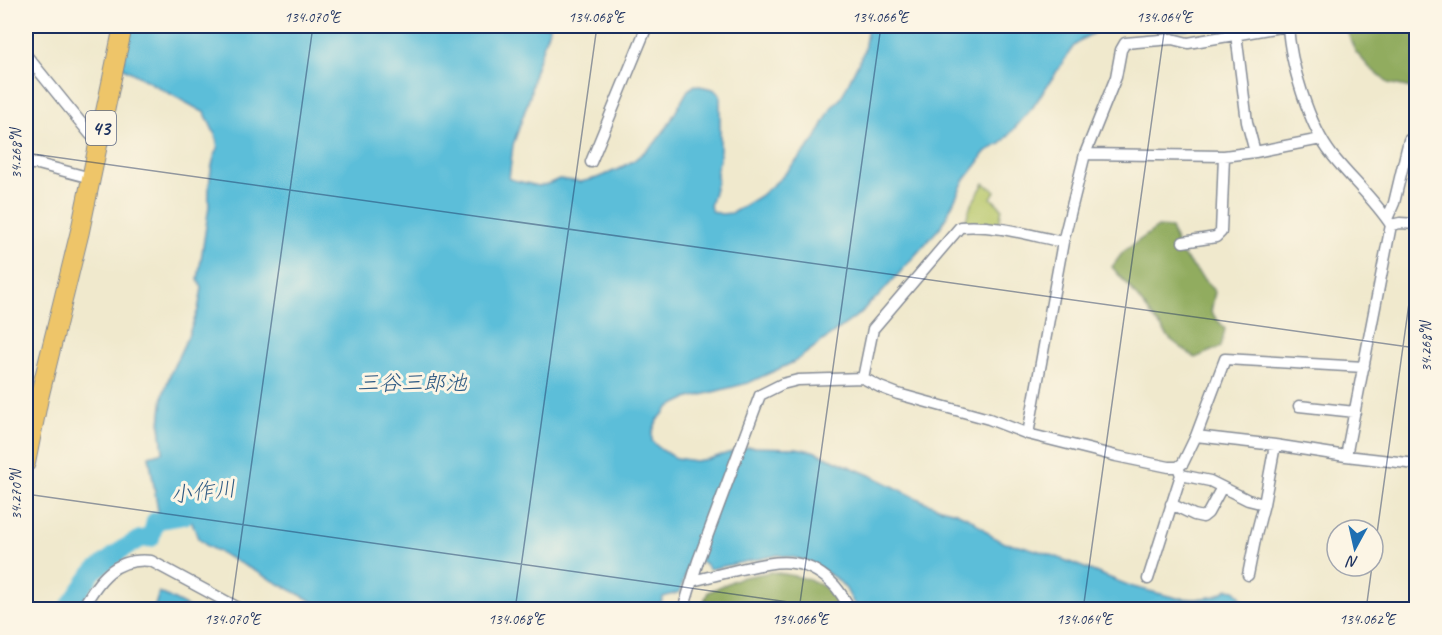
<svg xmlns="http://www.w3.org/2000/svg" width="1442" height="635" font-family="Caveat,'Klee One',sans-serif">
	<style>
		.green { fill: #b7c76a; stroke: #697b64; stroke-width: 1.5 }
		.forest { fill: #91ac5e; stroke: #566e5e; stroke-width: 1.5 }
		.water { fill: #5bbed9; stroke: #3b769c; stroke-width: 1.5 }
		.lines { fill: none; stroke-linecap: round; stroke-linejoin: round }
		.river { stroke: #5bbed9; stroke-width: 18 }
		.street-casing { stroke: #868c96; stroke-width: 13 }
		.primary-casing { stroke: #868c96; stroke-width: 20 }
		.street { stroke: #fff; stroke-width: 10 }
		.primary { stroke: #eec569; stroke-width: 18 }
		.ticks { fill: none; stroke: #1b2f5e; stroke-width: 1.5; stroke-opacity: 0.45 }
		.labels { text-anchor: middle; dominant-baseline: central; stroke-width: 6; stroke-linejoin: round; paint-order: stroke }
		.shield { fill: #fcf5e5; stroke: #5e6a86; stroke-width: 1.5 }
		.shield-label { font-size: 20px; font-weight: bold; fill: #1b2f5e }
		.water-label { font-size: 22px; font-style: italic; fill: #2e5a83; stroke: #fcf5e5 }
		.neatline { fill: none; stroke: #1b2f5e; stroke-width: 2 }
		.ticks-label { font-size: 15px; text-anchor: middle; fill: #1b2f5e }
	</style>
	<rect width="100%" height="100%" fill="#fcf5e5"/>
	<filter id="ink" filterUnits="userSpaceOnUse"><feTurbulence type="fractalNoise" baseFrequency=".0167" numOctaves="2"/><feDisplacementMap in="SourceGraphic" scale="12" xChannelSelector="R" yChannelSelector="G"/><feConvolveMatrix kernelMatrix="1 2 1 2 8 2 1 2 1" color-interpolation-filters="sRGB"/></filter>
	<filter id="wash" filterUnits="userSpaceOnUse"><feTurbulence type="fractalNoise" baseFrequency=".008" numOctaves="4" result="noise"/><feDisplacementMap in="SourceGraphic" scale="24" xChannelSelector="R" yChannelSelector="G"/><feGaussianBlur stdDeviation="1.35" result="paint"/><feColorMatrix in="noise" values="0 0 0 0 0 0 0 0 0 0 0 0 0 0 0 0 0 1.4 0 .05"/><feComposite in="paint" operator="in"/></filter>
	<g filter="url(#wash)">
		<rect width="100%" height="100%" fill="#f0e9cd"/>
		<path class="green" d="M 984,183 L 995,191 L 991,198 L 1002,208 L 999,224 L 965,222 L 971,205 Z"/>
		<path class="forest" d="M 1345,26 L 1416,26 L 1416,89 L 1388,83 L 1369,67 L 1355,51 Z
			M 1158,227 L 1171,228 L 1180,252 L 1215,292 L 1211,312 L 1225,329 L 1221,347 L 1195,358 L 1170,339 L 1130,288 L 1112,267 L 1123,252 Z
			M 771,572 C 792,575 819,578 834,596 C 837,599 838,605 840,609 L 701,609 L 708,592 L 739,578 Z"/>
		<path class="water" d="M 131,26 L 550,26 L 534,73 L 530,96 L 513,145 L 509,179 L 538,186 L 548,184 L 559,179 L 581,182 L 597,178 L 619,169 L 633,161 L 655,143 L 667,127 L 688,90 L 695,85 L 713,89 L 720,94 L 720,158 L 717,168 L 717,181 L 710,206 L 712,211 L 721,214 L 732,213 L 760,196 L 782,177 L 814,141 L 832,107 L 841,98 L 864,51 L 868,26 L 1192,26 L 1187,30 L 1175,30 L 1143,26 L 1119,26 L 1099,30 L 1084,38 L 1073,47 L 1033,107 L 1001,144 L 986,151 L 982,156 L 979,162 L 964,181 L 942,225 L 878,297 L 869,303 L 862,312 L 794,362 L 748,383 L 686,399 L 669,407 L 657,421 L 652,433 L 652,441 L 660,449 L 676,458 L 695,461 L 709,459 L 748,447 L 796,448 L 813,451 L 874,477 L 925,502 L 940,508 L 956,512 L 971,519 L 993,537 L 1004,543 L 1019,545 L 1049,554 L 1133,587 L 1177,598 L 1196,599 L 1216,596 L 1228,589 L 1235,590 L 1249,609 L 859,609 L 853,602 L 846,589 L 837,579 L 813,564 L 796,558 L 778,555 L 710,569 L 703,562 L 693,559 L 692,563 L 688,566 L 680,592 L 663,597 L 658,609 L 327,609 L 207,546 L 198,538 L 191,519 L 160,523 L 149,456 L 163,452 L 160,425 L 163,395 L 171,372 L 188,336 L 198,310 L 202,288 L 198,280 L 209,206 C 208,190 210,162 218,148 L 216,137 L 205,113 L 122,67 Z
			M 159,592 L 190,608 L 187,610 L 154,609 Z"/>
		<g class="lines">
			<path class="river" d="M 66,610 L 93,572 L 124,548 L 140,539 L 151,538 L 155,521 L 184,516"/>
		</g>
	</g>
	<g filter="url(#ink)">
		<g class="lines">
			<g class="street-casing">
				<path id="street" d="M 1288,26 C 1290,62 1309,126 1332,155 C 1351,179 1375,200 1391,225 L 1346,456
					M 1236,34 L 1247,122 L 1255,152
					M 26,55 L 90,134 L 98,142
					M 1085,154 L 1116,77 L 1121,50 L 1125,43 L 1172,39 L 1188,43 L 1286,26
					M 591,162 L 647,26
					M 26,164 L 38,164 L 91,178
					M 1387,219 L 1394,203 L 1409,140
					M 1391,225 L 1400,223 L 1416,224
					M 1183,242 L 1216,237 L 1221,232 L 1224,156
					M 863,378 L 873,329 L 960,227 C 995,224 1029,235 1063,242
					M 1299,406 L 1355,412
					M 1028,434 L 1063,242 L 1085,154 L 1224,156 L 1255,152 L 1321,139
					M 1196,436 L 1225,359 L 1364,367
					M 1181,475 L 1210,481 L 1248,500 L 1264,504
					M 1171,504 L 1194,515 L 1203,517 L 1208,513 L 1222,487
					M 1248,575 L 1256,535 L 1264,504 L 1275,445
					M 1148,579 L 1181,475 L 1178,467
					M 692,581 C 708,577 725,573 741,569 C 777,561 802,555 832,583 C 840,590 845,601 851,610
					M 81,610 C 99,581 113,557 151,561 L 242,610
					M 683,610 L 698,561 L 760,395 L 782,384 L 798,380 L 863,378 L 880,387 L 898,394 L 989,419 L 1028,434 L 1116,456 L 1169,467 L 1178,467 L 1183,463 L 1196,436 L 1275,445 L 1346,456 L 1416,464"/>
			</g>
			<g class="primary-casing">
				<path id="primary" d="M 26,463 L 39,398 L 80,231 L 123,26"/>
			</g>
			<use href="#street" class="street"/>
			<use href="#primary" class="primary"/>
		</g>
	</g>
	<path class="ticks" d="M 26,55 L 30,26M 26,153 L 1416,348M 26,494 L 845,610M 1373,562 L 1416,253M 231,610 L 313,26M 515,610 L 597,26M 799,610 L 881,26M 1083,610 L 1165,26M 1366,610 L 1372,566"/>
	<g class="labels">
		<rect class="shield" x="86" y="111" width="30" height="34" rx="4.5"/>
		<g class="shield-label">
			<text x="101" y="128">43</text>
		</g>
		<g class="water-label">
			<text x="412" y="383">三谷三郎池</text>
			<text transform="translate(203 492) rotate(-6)">小作川</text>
		</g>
	</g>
	<rect width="1442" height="635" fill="none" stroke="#fcf5e5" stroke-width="66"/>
	<g transform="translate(1355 548) rotate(188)"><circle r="28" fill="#fcf5e5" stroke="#a2a6af" stroke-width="1.5"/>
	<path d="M0-4.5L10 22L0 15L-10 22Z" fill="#1f6fb2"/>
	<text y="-9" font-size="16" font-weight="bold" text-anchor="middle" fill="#1b2f5e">N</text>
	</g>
	<rect x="33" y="33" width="1376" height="569" class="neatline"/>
	<g class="ticks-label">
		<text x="312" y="22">134.070°E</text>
		<text x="596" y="22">134.068°E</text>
		<text x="880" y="22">134.066°E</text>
		<text x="1164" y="22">134.064°E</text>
		<text transform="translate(16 154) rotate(-90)" y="5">34.268°N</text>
		<text transform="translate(1426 347) rotate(-90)" y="5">34.268°N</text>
		<text transform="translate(16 495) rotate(-90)" y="5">34.270°N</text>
		<text x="232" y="624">134.070°E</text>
		<text x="516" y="624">134.068°E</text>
		<text x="800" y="624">134.066°E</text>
		<text x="1084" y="624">134.064°E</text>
		<text x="1367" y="624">134.062°E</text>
	</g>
</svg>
